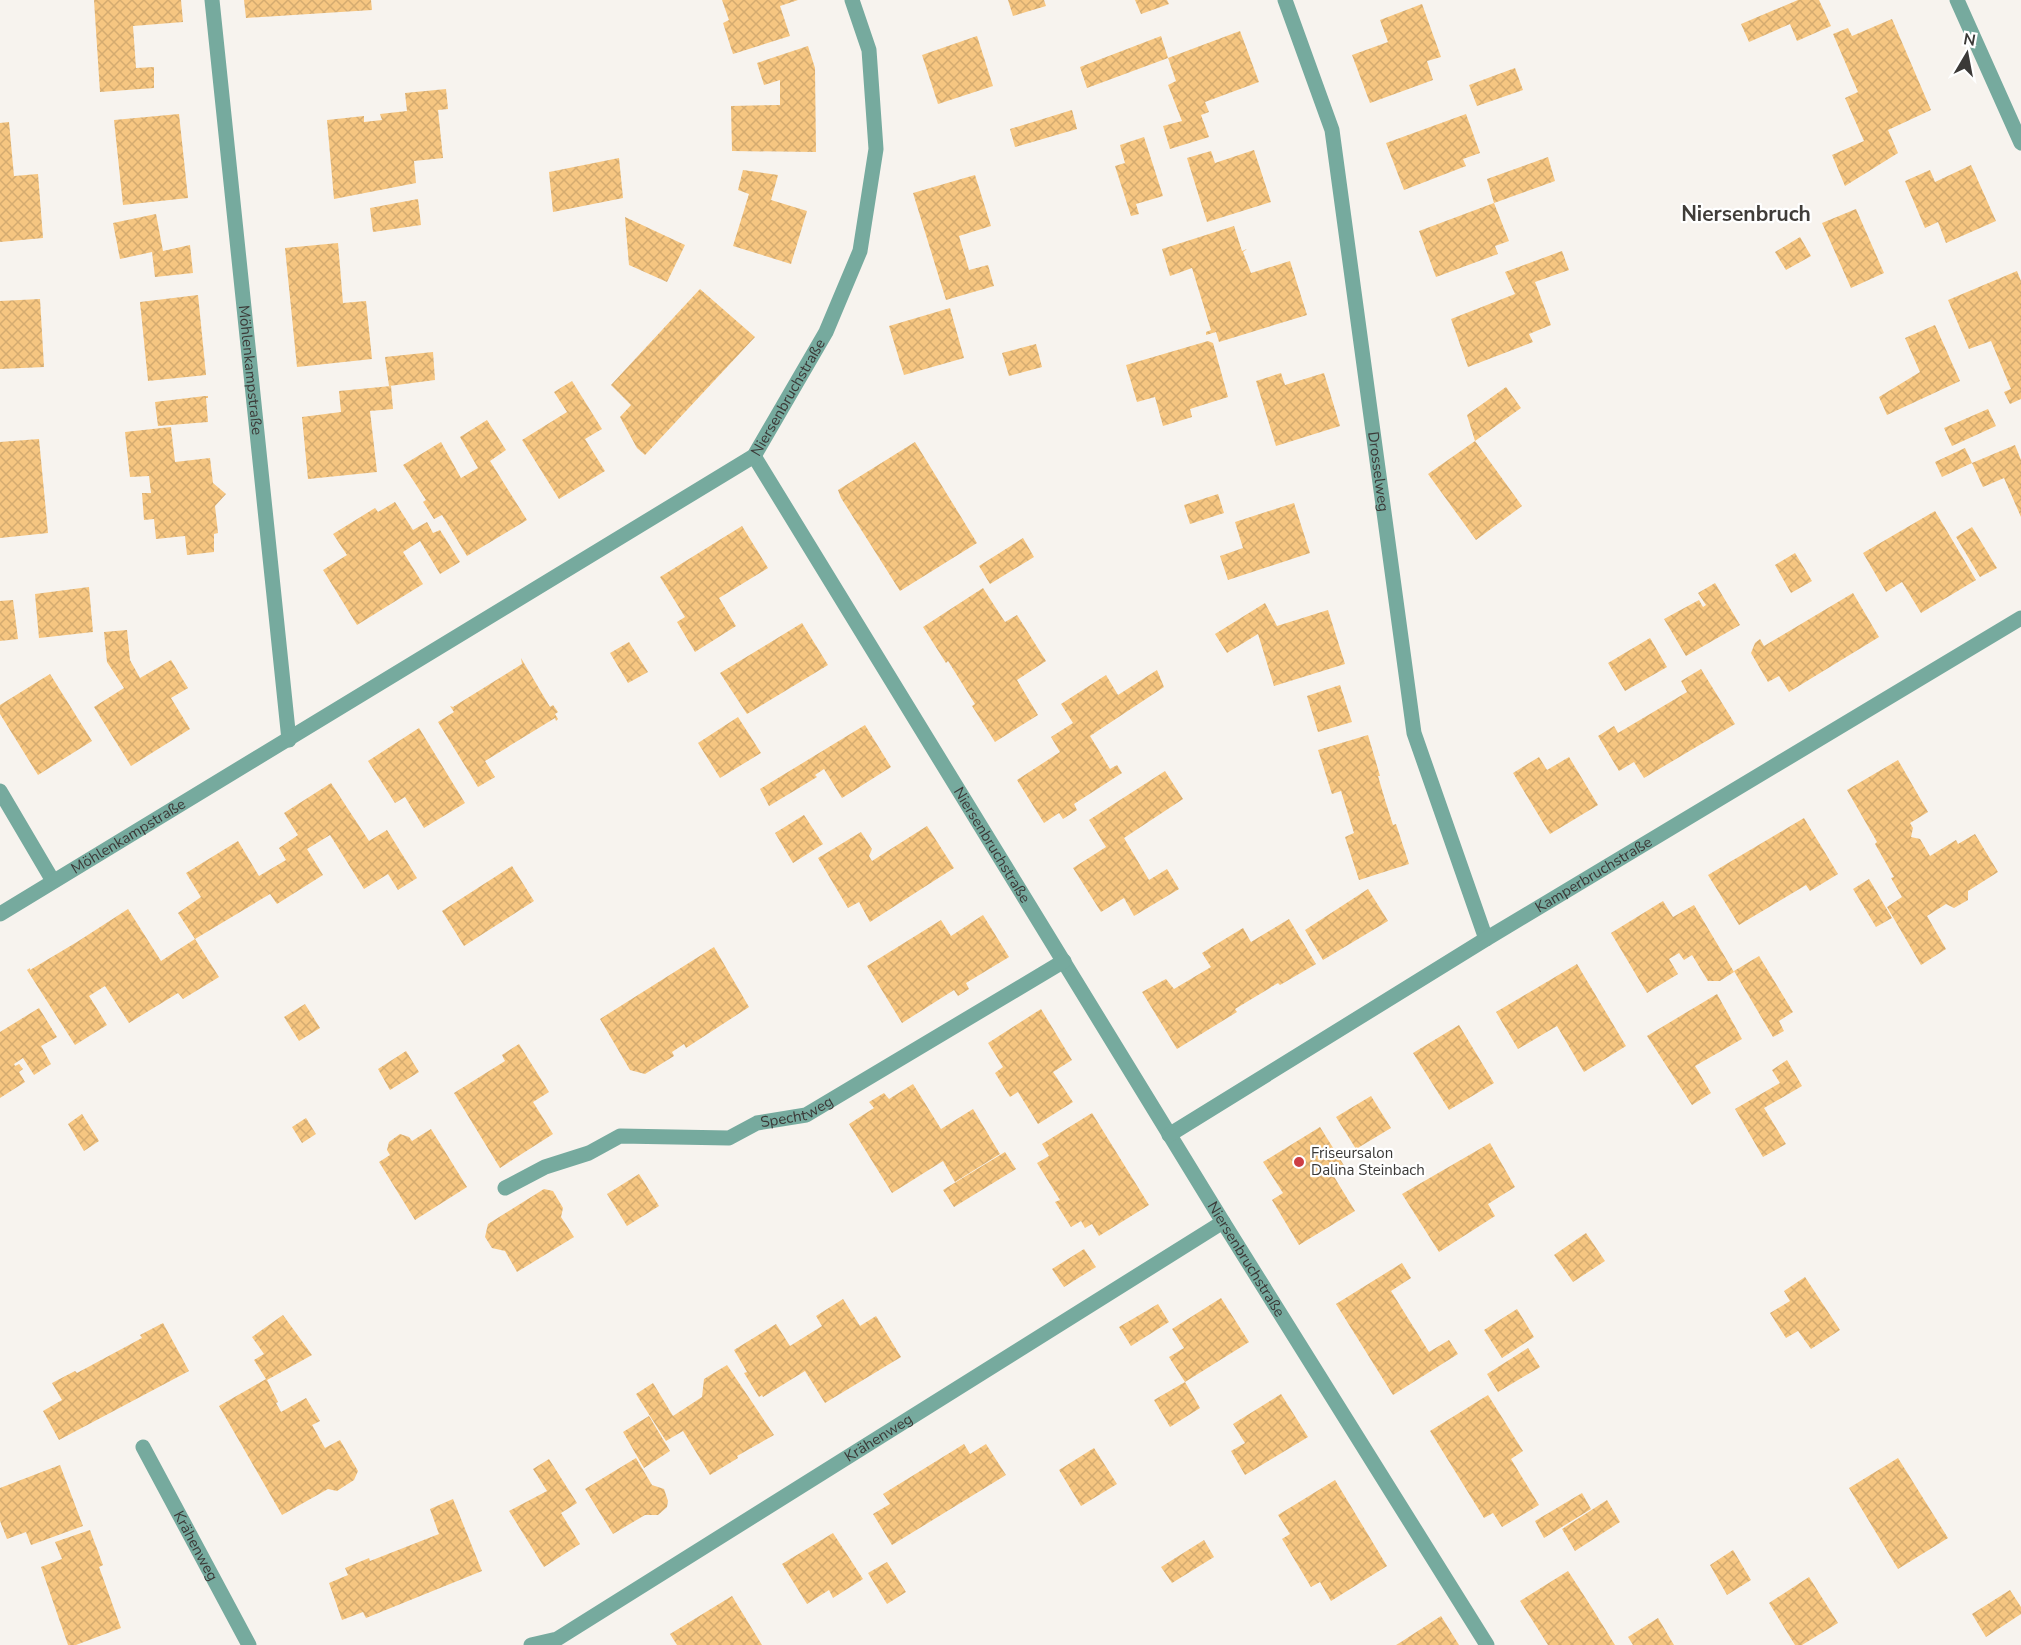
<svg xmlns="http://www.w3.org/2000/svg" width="2021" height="1645" font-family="'Nunito Sans',sans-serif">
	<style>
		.building { fill: url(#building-cross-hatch) }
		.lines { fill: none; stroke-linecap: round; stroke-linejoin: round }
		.minor { stroke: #76aa9e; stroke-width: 15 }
		.poi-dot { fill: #cd3e44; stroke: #fff; stroke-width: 2 }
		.labels { text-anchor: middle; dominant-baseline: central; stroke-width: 4.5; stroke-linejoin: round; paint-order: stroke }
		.street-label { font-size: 15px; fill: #3b3937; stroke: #fff }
		.poi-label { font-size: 15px; fill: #3b3937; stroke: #fff; text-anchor: start }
		.district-label { font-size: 21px; font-weight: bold; fill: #403d39; stroke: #fff }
	</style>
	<defs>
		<pattern id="building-cross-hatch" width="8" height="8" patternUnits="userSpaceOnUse" patternTransform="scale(1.5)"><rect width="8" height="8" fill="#f6c681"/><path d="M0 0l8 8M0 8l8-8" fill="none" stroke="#d4ab70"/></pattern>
	</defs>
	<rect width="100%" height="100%" fill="#f7f3ee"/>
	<path class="building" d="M 94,0 L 181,0 L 183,22 L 133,26 L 136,68 L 154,67 L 154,88 L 100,92 Z
		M 244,0 L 371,0 L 372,10 L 246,18 Z
		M 722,0 L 798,0 L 780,6 L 790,36 L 733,54 L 723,23 L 729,20 Z
		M 1008,0 L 1044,0 L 1046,6 L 1013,16 Z
		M 1135,0 L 1167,0 L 1169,4 L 1141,14 Z
		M 1798,0 L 1819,0 L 1831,26 L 1797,41 L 1790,24 L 1749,42 L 1741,24 Z
		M 1422,4 L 1441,57 L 1427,61 L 1433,80 L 1370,103 L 1352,55 L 1388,42 L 1380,20 Z
		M 1892,19 L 1931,110 L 1888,130 L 1898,153 L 1845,186 L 1832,155 L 1864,141 L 1845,98 L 1858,92 L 1833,34 L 1848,28 L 1852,36 Z
		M 1240,31 L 1259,82 L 1205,102 L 1209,112 L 1201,115 L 1209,137 L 1170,149 L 1163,126 L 1182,121 L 1168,85 L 1176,81 L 1168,58 Z
		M 977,36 L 993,86 L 938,104 L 922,55 Z
		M 1161,36 L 1168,58 L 1087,88 L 1080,67 Z
		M 808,46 L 815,68 L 816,152 L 732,151 L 731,106 L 780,105 L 780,80 L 764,85 L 757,63 Z
		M 1515,68 L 1523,90 L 1477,106 L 1469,85 Z
		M 446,89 L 448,109 L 438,110 L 443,158 L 414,161 L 416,183 L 334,199 L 327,120 L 364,116 L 364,122 L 382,120 L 380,114 L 407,111 L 405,93 Z
		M 1072,110 L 1077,129 L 1015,147 L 1010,129 Z
		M 179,114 L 188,198 L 123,205 L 114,120 Z
		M 1466,114 L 1480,153 L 1463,159 L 1466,166 L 1404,190 L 1386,143 Z
		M 9,122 L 14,176 L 38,174 L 43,238 L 0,242 L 0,123 Z
		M 1144,137 L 1163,196 L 1136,204 L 1139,214 L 1131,216 L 1115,166 L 1125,163 L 1120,145 Z
		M 1254,150 L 1271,202 L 1207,222 L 1187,158 L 1211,151 L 1215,163 Z
		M 1548,157 L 1555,181 L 1494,203 L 1487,179 Z
		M 619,158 L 623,198 L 553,212 L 549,172 Z
		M 1971,165 L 1996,221 L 1946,243 L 1938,222 L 1925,228 L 1905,181 L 1930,170 L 1935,182 Z
		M 743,170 L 778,175 L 771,200 L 807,211 L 791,264 L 733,246 L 749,194 L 738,190 Z
		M 975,175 L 991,226 L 959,236 L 969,270 L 988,265 L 994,286 L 946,300 L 913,193 Z
		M 418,199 L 421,225 L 373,232 L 370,208 Z
		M 1494,203 L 1509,241 L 1495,246 L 1498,254 L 1436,277 L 1419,231 Z
		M 1856,209 L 1884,273 L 1851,288 L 1822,223 Z
		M 156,214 L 163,251 L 190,245 L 193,273 L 155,277 L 152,252 L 120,259 L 113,223 Z
		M 625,217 L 685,245 L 667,282 L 629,265 Z
		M 1234,226 L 1242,251 L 1247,249 L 1243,252 L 1251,273 L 1290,261 L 1307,315 L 1219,342 L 1216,332 L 1206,335 L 1206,332 L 1211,330 L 1192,268 L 1170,276 L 1162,249 Z
		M 1800,237 L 1811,256 L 1786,270 L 1775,252 Z
		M 338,243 L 343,303 L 366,301 L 372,359 L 297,367 L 285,248 Z
		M 1562,251 L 1569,270 L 1535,282 L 1551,325 L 1529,334 L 1533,342 L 1468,367 L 1451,319 L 1515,294 L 1505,272 Z
		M 2017,271 L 2021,281 L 2021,399 L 2010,404 L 2004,392 L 2011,389 L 1991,341 L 1969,349 L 1948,300 Z
		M 700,289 L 755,337 L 645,455 L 637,448 L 620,417 L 631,405 L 611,385 Z
		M 198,295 L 206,375 L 148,381 L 140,302 Z
		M 40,299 L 44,367 L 0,369 L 0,301 Z
		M 950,308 L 964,358 L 904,375 L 889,326 Z
		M 1935,325 L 1960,381 L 1887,415 L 1879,397 L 1920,372 L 1905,338 Z
		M 1208,341 L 1213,343 L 1228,397 L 1190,409 L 1192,417 L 1163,426 L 1155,397 L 1137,402 L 1126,365 Z
		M 1036,344 L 1042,367 L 1009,376 L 1002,353 Z
		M 433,352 L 435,380 L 389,386 L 385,357 Z
		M 1281,373 L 1285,385 L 1324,373 L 1340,426 L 1276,446 L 1256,381 Z
		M 572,381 L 602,429 L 585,439 L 605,471 L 559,499 L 522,440 L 567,412 L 554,392 Z
		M 391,386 L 393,409 L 370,411 L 377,472 L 308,479 L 302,417 L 341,412 L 339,391 Z
		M 1506,387 L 1521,408 L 1475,441 L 1467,415 Z
		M 205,396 L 208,396 L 208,398 L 206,398 L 208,422 L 158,426 L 155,402 Z
		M 1988,409 L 1996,426 L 1952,446 L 1944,428 Z
		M 487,420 L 506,450 L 490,461 L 527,520 L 467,556 L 442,515 L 434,519 L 423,502 L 426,500 L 403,465 L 441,442 L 461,478 L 478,468 L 460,437 Z
		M 171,427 L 175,462 L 210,458 L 213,483 L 226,494 L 215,506 L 218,533 L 214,534 L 214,552 L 187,555 L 185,536 L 156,539 L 154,519 L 144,520 L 142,493 L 151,493 L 149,476 L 130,477 L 125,432 Z
		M 39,439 L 48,533 L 0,538 L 0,442 Z
		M 1475,441 L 1522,506 L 1476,540 L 1428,474 Z
		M 915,442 L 977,543 L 900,591 L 841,498 L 838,490 Z
		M 2015,445 L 2021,460 L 2021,517 L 2004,478 L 1983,487 L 1972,463 Z
		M 1965,448 L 1972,463 L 1942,477 L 1935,462 Z
		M 1218,494 L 1224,513 L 1190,524 L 1184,505 Z
		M 395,502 L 413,530 L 427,522 L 433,533 L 440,530 L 460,562 L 440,574 L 420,541 L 403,552 L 423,584 L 357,625 L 323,570 L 347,555 L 333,534 L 375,508 L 378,512 Z
		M 1294,503 L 1310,553 L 1228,580 L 1220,556 L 1243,548 L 1235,522 Z
		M 1935,511 L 1976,580 L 1921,613 L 1902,582 L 1886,592 L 1863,553 Z
		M 742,526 L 768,568 L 719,598 L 736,626 L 695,652 L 677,622 L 685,617 L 660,577 Z
		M 1972,527 L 1997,568 L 1980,577 L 1956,537 Z
		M 1023,538 L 1034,557 L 990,584 L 979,566 Z
		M 1795,553 L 1812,581 L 1791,593 L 1775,565 Z
		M 1715,583 L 1740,625 L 1686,656 L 1664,619 L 1699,600 L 1703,607 L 1706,605 L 1698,593 Z
		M 89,587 L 93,632 L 39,638 L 35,594 Z
		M 983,588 L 1005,622 L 1017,615 L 1046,661 L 1017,680 L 1038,715 L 995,742 L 972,706 L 975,704 L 948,661 L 946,663 L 923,627 Z
		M 1853,593 L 1879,637 L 1789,692 L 1779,676 L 1768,682 L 1751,653 L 1755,643 L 1760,639 L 1764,646 Z
		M 13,600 L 18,639 L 0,641 L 0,601 Z
		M 1265,603 L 1277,626 L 1328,610 L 1345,664 L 1274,686 L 1258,634 L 1227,653 L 1215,634 Z
		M 802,623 L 828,665 L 747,714 L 720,673 Z
		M 127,630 L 130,660 L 140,678 L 171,660 L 188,688 L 171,698 L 190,729 L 131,766 L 94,707 L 124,688 L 107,662 L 104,632 Z
		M 1650,638 L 1667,667 L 1625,691 L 1608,663 Z
		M 629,642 L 648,672 L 628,683 L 610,653 Z
		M 521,658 L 550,707 L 553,705 L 558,712 L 555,714 L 558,719 L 556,721 L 555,718 L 485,761 L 495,777 L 478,787 L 438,722 L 454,712 L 450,706 L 453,707 L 522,664 Z
		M 1701,669 L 1735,724 L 1644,778 L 1634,762 L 1619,771 L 1598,736 L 1614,726 L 1618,733 L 1687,692 L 1681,681 Z
		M 1157,670 L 1164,687 L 1090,736 L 1110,769 L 1117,765 L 1122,773 L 1074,804 L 1077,810 L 1063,819 L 1059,813 L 1044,823 L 1017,780 L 1060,752 L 1051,737 L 1073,723 L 1061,704 L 1106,675 L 1118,695 Z
		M 50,674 L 92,741 L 38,775 L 0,714 L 0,705 Z
		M 1340,685 L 1352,722 L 1318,732 L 1307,696 Z
		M 738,717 L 761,753 L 720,778 L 698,743 Z
		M 865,725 L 891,767 L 842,798 L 824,769 L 815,775 L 817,777 L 769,806 L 760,789 Z
		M 419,728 L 465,803 L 424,828 L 405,797 L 395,803 L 368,761 Z
		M 1368,735 L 1380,776 L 1378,776 L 1385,800 L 1393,825 L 1396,824 L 1409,864 L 1359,880 L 1345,837 L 1354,833 L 1341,791 L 1332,794 L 1318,750 Z
		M 1539,757 L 1547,770 L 1569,757 L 1598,805 L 1550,834 L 1513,773 Z
		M 1898,760 L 1928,812 L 1910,823 L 1913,828 L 1911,837 L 1920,839 L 1930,856 L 1956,840 L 1958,844 L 1975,834 L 1998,872 L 1968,891 L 1968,900 L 1954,908 L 1946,904 L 1927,916 L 1946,949 L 1921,965 L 1887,907 L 1902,897 L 1891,878 L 1894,877 L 1875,844 L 1877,842 L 1847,790 Z
		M 1165,771 L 1183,799 L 1124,838 L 1149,880 L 1167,869 L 1179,889 L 1134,916 L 1124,898 L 1101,912 L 1073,868 L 1106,847 L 1089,820 Z
		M 331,783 L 369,841 L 387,830 L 417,878 L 398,890 L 388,874 L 364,889 L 330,835 L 307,849 L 323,875 L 277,904 L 270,894 L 195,939 L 178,913 L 201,897 L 186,873 L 238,841 L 259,876 L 286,860 L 279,848 L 298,835 L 284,813 Z
		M 804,815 L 823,844 L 793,863 L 775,833 Z
		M 1804,818 L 1838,874 L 1810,891 L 1806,885 L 1739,925 L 1708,875 Z
		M 927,826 L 954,868 L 870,922 L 859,902 L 848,908 L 818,858 L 861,832 L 872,849 L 869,856 L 872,861 Z
		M 512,866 L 534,901 L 464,946 L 442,911 Z
		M 1869,879 L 1892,918 L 1876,927 L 1853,889 Z
		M 1368,889 L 1388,921 L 1323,960 L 1305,930 Z
		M 1663,901 L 1673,917 L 1694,905 L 1734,972 L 1720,981 L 1708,981 L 1692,955 L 1684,960 L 1679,953 L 1669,959 L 1678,974 L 1647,993 L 1611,933 Z
		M 128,909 L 161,961 L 195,939 L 219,977 L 183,999 L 178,993 L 129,1023 L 105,986 L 89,996 L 107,1025 L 75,1045 L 27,970 L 30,968 L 30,970 L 77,942 Z
		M 983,915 L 1009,957 L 966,983 L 969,989 L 958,996 L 954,990 L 902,1023 L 867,966 L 941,920 L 951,936 Z
		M 1289,919 L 1316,964 L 1280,985 L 1278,983 L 1235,1009 L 1237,1012 L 1177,1049 L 1142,992 L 1166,979 L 1174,989 L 1211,967 L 1202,953 L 1243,928 L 1251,942 Z
		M 714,947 L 749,1007 L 686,1048 L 684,1044 L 672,1052 L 674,1056 L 645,1074 L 630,1070 L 600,1019 Z
		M 1759,956 L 1793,1012 L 1779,1021 L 1784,1031 L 1773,1037 L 1734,971 Z
		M 1577,964 L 1626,1046 L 1584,1072 L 1557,1026 L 1518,1049 L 1496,1012 Z
		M 1717,994 L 1742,1039 L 1695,1066 L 1711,1093 L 1692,1105 L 1647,1036 Z
		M 305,1004 L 320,1028 L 299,1041 L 284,1017 Z
		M 39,1008 L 57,1037 L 41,1046 L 51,1064 L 34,1075 L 23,1058 L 14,1064 L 15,1066 L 19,1064 L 23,1069 L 19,1072 L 25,1082 L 0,1098 L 0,1032 Z
		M 1041,1009 L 1072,1060 L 1053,1072 L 1073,1102 L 1038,1124 L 1018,1092 L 1010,1097 L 995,1073 L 1003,1067 L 988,1043 Z
		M 1459,1025 L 1494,1083 L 1449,1110 L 1413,1053 Z
		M 519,1044 L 549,1092 L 533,1102 L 553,1134 L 500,1168 L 454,1093 L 505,1061 L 502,1055 Z
		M 406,1051 L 419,1072 L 390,1090 L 378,1069 Z
		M 1787,1060 L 1802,1086 L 1764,1108 L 1786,1144 L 1763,1157 L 1735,1109 L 1780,1083 L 1772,1070 Z
		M 913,1084 L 941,1129 L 973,1109 L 1000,1154 L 955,1182 L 943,1161 L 892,1193 L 849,1124 L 874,1108 L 869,1102 L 884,1093 L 889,1099 Z
		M 1371,1096 L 1391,1128 L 1356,1149 L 1336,1117 Z
		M 1092,1113 L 1149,1205 L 1099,1236 L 1092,1224 L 1085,1228 L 1081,1221 L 1071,1227 L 1055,1202 L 1060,1200 L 1037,1163 L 1049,1156 L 1042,1144 Z
		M 82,1114 L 99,1141 L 84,1151 L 68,1124 Z
		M 306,1118 L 316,1134 L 302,1143 L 292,1127 Z
		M 1320,1127 L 1345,1167 L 1333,1175 L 1355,1211 L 1299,1245 L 1272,1200 L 1283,1193 L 1263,1162 Z
		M 431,1129 L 467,1187 L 415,1220 L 379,1162 L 390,1155 L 387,1150 L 389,1142 L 400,1134 L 409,1137 L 412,1141 Z
		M 1490,1143 L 1515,1187 L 1488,1204 L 1495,1216 L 1439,1252 L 1402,1194 Z
		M 1005,1152 L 1016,1169 L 954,1207 L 943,1190 Z
		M 639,1174 L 659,1206 L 627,1226 L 607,1194 Z
		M 544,1189 L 553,1191 L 563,1208 L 561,1217 L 574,1237 L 517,1272 L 505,1251 L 492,1248 L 485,1237 L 488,1224 Z
		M 1586,1233 L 1605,1261 L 1573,1282 L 1554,1255 Z
		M 1084,1249 L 1096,1267 L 1064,1287 L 1052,1269 Z
		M 1402,1263 L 1411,1278 L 1391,1291 L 1429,1352 L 1449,1340 L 1458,1354 L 1393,1395 L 1336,1304 Z
		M 1805,1277 L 1840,1330 L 1811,1349 L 1798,1331 L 1786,1338 L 1770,1313 L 1790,1301 L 1784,1291 Z
		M 1221,1298 L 1249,1342 L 1185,1382 L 1169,1357 L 1184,1348 L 1172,1329 Z
		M 843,1299 L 860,1326 L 876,1316 L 901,1357 L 825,1403 L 805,1371 L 763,1397 L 762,1395 L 759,1397 L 744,1373 L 747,1372 L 734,1350 L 776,1324 L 790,1346 L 822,1326 L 816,1316 Z
		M 1158,1304 L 1169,1322 L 1131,1346 L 1119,1327 Z
		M 1517,1309 L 1534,1337 L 1502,1358 L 1484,1330 Z
		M 283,1315 L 312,1355 L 267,1380 L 278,1402 L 276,1403 L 281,1412 L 306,1398 L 320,1421 L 312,1425 L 325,1448 L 340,1440 L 358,1471 L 354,1480 L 337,1491 L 328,1489 L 282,1515 L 219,1406 L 266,1379 L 254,1360 L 264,1354 L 252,1337 Z
		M 163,1323 L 189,1371 L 59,1440 L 43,1411 L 62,1400 L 52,1383 L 75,1371 L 77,1373 L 142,1338 L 140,1335 Z
		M 1528,1348 L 1540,1367 L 1498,1392 L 1487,1374 Z
		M 727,1365 L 774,1435 L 737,1456 L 738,1458 L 710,1475 L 683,1431 L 666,1441 L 636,1394 L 653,1383 L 673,1416 L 702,1397 L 704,1379 Z
		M 1185,1382 L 1200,1408 L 1170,1427 L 1154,1400 Z
		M 1281,1394 L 1308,1437 L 1245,1475 L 1231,1451 L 1245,1443 L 1233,1424 Z
		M 1488,1395 L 1523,1451 L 1511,1459 L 1539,1505 L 1502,1527 L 1493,1513 L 1484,1518 L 1430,1431 Z
		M 649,1416 L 670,1451 L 644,1468 L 623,1432 Z
		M 964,1444 L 970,1454 L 986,1444 L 1006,1475 L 892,1545 L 873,1514 L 890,1504 L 883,1494 Z
		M 1094,1448 L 1117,1484 L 1081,1506 L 1059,1470 Z
		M 636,1458 L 652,1485 L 664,1489 L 668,1501 L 667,1507 L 658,1515 L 645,1515 L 613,1534 L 585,1489 Z
		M 1898,1458 L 1948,1538 L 1898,1569 L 1849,1488 Z
		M 549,1459 L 577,1503 L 561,1513 L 580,1544 L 544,1567 L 509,1511 L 547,1491 L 533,1469 Z
		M 60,1465 L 83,1526 L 31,1545 L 26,1532 L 7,1539 L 0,1521 L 0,1488 Z
		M 1335,1480 L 1387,1566 L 1331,1601 L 1320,1582 L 1311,1587 L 1282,1539 L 1290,1534 L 1278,1515 Z
		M 1582,1493 L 1591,1509 L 1544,1538 L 1535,1521 Z
		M 453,1499 L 482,1571 L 366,1618 L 363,1612 L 342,1620 L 329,1583 L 348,1575 L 345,1568 L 369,1558 L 370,1561 L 439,1534 L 430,1509 Z
		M 1607,1500 L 1620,1522 L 1575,1551 L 1562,1529 Z
		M 90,1530 L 103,1565 L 99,1567 L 121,1628 L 76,1645 L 68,1645 L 41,1567 L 62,1559 L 55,1542 Z
		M 833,1533 L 863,1579 L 833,1598 L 829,1590 L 807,1604 L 782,1564 Z
		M 1204,1540 L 1214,1557 L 1172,1583 L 1161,1567 Z
		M 1733,1550 L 1751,1580 L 1727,1595 L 1710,1565 Z
		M 887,1562 L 906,1592 L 887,1604 L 868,1573 Z
		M 1568,1571 L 1592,1608 L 1615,1645 L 1548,1645 L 1520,1601 Z
		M 1809,1577 L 1838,1623 L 1802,1645 L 1795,1645 L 1769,1603 Z
		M 2010,1590 L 2021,1607 L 2021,1614 L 1986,1637 L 1972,1614 Z
		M 732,1596 L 762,1645 L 677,1645 L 670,1634 Z
		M 1441,1616 L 1459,1645 L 1396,1645 L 1401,1642 Z
		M 1658,1618 L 1674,1645 L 1633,1645 L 1628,1637 Z"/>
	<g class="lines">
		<g class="minor">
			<path id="s1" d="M 212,0 L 289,740"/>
			<path id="s2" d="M 1285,0 L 1332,130 L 1414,733 L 1486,939"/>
			<path d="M 1957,0 L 2021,143"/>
			<path id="s3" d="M 754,456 L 1223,1222 L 1487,1645"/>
			<path d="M 0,791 L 53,881"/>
			<path id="s4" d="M 0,914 L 754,456 L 826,332 L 860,251 L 876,149 L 869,50 L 852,0"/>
			<path id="s5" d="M 1169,1135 L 1486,939 L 2021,618"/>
			<path id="s6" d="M 505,1188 L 545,1167 L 589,1153 L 620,1136 L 729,1138 L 757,1123 L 806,1115 L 1064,961"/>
			<path id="s7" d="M 143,1447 L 249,1645"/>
			<path id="s8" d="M 531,1645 L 557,1639 L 1223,1222"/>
		</g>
	</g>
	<circle class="poi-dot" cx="1299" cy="1162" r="6"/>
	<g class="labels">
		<g class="street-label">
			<text stroke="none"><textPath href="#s1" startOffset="372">Möhlenkampstraße</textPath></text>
			<text stroke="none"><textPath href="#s4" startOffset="950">Niersenbruchstraße</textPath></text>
			<text stroke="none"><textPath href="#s2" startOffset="483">Drosselweg</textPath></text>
			<text stroke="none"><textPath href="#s4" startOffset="150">Möhlenkampstraße</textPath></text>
			<text stroke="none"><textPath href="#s3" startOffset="456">Niersenbruchstraße</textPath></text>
			<text stroke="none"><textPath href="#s5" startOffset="498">Kamperbruchstraße</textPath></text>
			<text stroke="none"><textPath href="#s6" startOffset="309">Spechtweg</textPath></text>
			<text stroke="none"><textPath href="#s3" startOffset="942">Niersenbruchstraße</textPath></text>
			<text stroke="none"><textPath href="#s8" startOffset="406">Krähenweg</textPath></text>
			<text stroke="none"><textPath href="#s7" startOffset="112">Krähenweg</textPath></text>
		</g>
		<g class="poi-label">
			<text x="1311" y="1153">Friseursalon<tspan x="1311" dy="17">Dalina Steinbach</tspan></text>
		</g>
		<g class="district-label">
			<text x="1746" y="214">Niersenbruch</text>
		</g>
	</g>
	<g transform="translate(1967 54) rotate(10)" stroke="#ffffff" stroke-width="4.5" paint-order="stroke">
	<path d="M0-4.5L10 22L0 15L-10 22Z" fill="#3b3937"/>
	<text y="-9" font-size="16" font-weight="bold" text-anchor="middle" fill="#3b3937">N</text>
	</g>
</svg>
